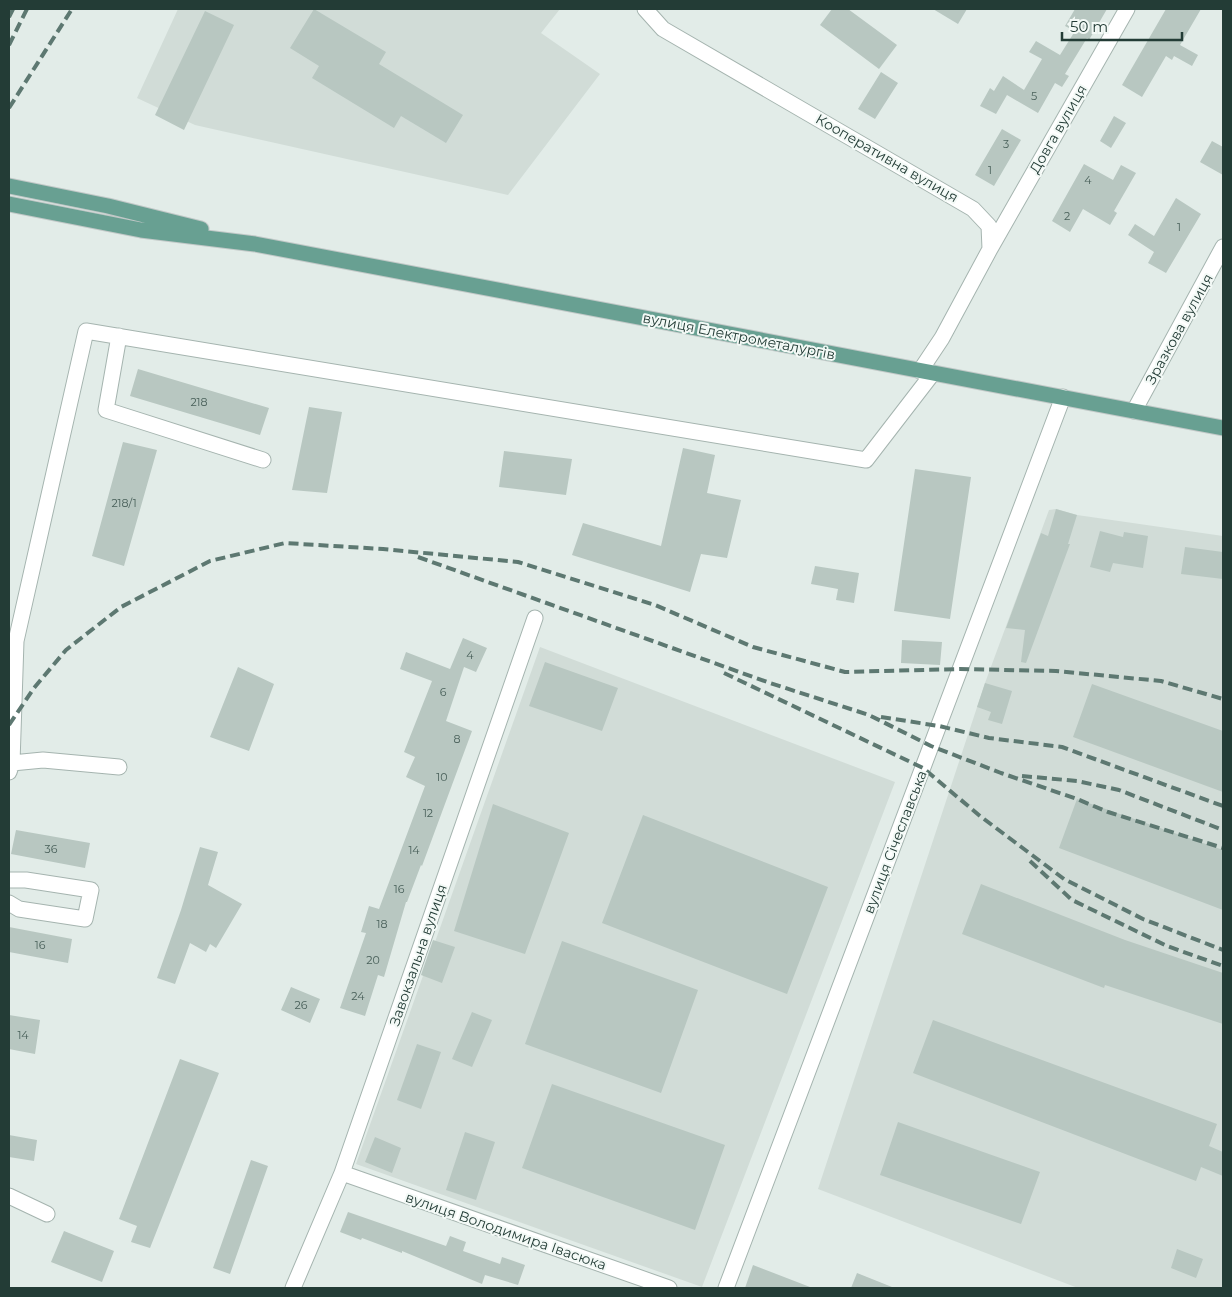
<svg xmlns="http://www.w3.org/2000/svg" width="1232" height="1297" font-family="Montserrat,sans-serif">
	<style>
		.built { fill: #d1dcd7 }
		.building { fill: #b8c7c1 }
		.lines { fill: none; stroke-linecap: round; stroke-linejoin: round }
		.minor-casing { stroke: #a5b4af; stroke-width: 17 }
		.major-casing { stroke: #c1c8c7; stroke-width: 17 }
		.minor { stroke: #fff; stroke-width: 15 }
		.major { stroke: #68a092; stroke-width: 15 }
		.rail { stroke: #5d7871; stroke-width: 4; stroke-dasharray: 10 5; stroke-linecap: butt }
		.labels { text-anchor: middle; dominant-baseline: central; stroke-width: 4; stroke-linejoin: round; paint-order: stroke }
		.number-label { font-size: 11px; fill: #485f59 }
		.street-label { font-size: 14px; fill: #233c36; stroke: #f3f9f6 }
	</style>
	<rect width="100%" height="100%" fill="#e2ece8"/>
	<path class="built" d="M 178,9 L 560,9 L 541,33 L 600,74 L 508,195 L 195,125 L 137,98 Z
		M 1056,509 L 1077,515 L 1223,536 L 1223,1288 L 1078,1288 L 818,1189 L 985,683 L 1049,510 Z
		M 540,647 L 895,782 L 702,1287 L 356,1164 Z"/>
	<path class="building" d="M 314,9 L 386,52 L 379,64 L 463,115 L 446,143 L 401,116 L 394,128 L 312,78 L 319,66 L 290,48 Z
		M 832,9 L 848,9 L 897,45 L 879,69 L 820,25 Z
		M 933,9 L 967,9 L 958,24 Z
		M 1075,9 L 1107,9 L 1089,40 L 1087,38 L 1065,74 L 1069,76 L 1062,87 L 1055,83 L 1038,113 L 1007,95 L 996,114 L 980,106 L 990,88 L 994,91 L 1003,76 L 1024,90 L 1042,59 L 1029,52 L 1036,41 L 1060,55 L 1075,31 L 1065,26 Z
		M 1166,9 L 1201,9 L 1180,45 L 1198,55 L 1192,66 L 1174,56 L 1172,60 L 1166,56 L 1142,97 L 1122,85 Z
		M 205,11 L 234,25 L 184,130 L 155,115 Z
		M 881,72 L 898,83 L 875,119 L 858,109 Z
		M 1114,116 L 1126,123 L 1111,148 L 1100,141 Z
		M 1002,129 L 1021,140 L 994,186 L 975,175 Z
		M 1212,141 L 1223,147 L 1223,175 L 1200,162 Z
		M 1084,164 L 1113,180 L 1121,165 L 1136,173 L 1114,211 L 1117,213 L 1110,225 L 1083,209 L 1070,232 L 1052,221 Z
		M 1176,198 L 1201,214 L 1166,273 L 1148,263 L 1154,252 L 1128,235 L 1135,224 L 1154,236 Z
		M 138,369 L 269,408 L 260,435 L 130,396 Z
		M 309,407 L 342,412 L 327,493 L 292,490 Z
		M 123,442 L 157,450 L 124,566 L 92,556 Z
		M 683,448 L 715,455 L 707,493 L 741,500 L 727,558 L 701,554 L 690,592 L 572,555 L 583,523 L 661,546 Z
		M 504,451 L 572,459 L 566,495 L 499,487 Z
		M 915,469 L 971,477 L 950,619 L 894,611 Z
		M 1056,509 L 1077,515 L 1068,544 L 1070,544 L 1026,663 L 1021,662 L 1025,630 L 1006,628 L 1041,533 L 1048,536 Z
		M 1100,531 L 1123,537 L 1124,532 L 1148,536 L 1143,568 L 1113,563 L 1110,572 L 1090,567 Z
		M 1185,547 L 1223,552 L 1223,579 L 1181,574 Z
		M 815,566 L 859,573 L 854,603 L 836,600 L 838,589 L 811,584 Z
		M 463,638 L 487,648 L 476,672 L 464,667 L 446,721 L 472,731 L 422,866 L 421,865 L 407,902 L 406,902 L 384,977 L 378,975 L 365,1016 L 340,1008 L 366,933 L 361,932 L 369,906 L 379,909 L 425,786 L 406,777 L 415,757 L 404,752 L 432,681 L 400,669 L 406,652 L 450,669 Z
		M 902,640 L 942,642 L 940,665 L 901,663 Z
		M 545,662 L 618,688 L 602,731 L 529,706 Z
		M 238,667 L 274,684 L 249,751 L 210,737 Z
		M 985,683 L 1012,691 L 1002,724 L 988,720 L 991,712 L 977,707 Z
		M 1092,684 L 1223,731 L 1223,792 L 1073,737 Z
		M 1077,799 L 1223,850 L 1223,910 L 1059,848 Z
		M 493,804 L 569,833 L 525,954 L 454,931 Z
		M 643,815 L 828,887 L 787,994 L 602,923 Z
		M 16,830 L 90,843 L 85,868 L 11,854 Z
		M 200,847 L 218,852 L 208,885 L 242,904 L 216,948 L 210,944 L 206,952 L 190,943 L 175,984 L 157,978 L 181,910 Z
		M 981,884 L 1125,940 L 1223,973 L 1223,1024 L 1105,985 L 1104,988 L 962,934 Z
		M 9,927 L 72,939 L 68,963 L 9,952 Z
		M 433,940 L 455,947 L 442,983 L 421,975 Z
		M 562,941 L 698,990 L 661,1093 L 525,1044 Z
		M 291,987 L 320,999 L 310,1023 L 281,1010 Z
		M 472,1012 L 492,1020 L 472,1067 L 452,1059 Z
		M 9,1015 L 40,1020 L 35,1054 L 9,1049 Z
		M 933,1020 L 1217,1124 L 1209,1146 L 1223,1152 L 1223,1176 L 1201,1167 L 1196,1181 L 913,1073 Z
		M 417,1044 L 441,1052 L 421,1109 L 397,1100 Z
		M 180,1059 L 219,1073 L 150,1248 L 131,1242 L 137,1226 L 119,1219 Z
		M 552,1084 L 725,1145 L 695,1230 L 522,1168 Z
		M 898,1122 L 1040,1172 L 1021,1224 L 880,1175 Z
		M 465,1132 L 495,1142 L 476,1200 L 446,1190 Z
		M 9,1135 L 37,1140 L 34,1161 L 9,1157 Z
		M 375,1137 L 401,1148 L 392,1173 L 365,1162 Z
		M 251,1160 L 268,1166 L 230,1274 L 213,1268 Z
		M 348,1212 L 446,1246 L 450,1236 L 466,1242 L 463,1251 L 500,1264 L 502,1257 L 525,1265 L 518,1285 L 485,1275 L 482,1284 L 402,1251 L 402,1253 L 362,1238 L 361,1240 L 340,1232 Z
		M 64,1231 L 114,1251 L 102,1282 L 51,1262 Z
		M 1177,1249 L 1203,1259 L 1196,1278 L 1171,1268 Z
		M 753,1265 L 810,1287 L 810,1288 L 745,1288 Z
		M 857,1273 L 892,1287 L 892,1288 L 851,1288 Z"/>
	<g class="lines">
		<g class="minor-casing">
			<path id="minor" d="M 645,9 L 663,29 L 973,209 L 989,226 L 990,249 L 942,338 L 920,371
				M 990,249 L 1127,9
				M 119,336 L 106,410 L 263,460
				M 1134,411 L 1223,247
				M 12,763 L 43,760 L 119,767
				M 9,772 L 12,763 L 16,641 L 86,331 L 866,460 L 933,373
				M 9,880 L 26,880 L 91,890 L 85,919 L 19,909 L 9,903
				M 342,1173 L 669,1288
				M 9,1196 L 47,1214
				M 293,1288 L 342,1173 L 535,618
				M 726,1288 L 1063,397"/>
		</g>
		<g class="major-casing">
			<path id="major" d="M 9,186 L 108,206 L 201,229
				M 9,204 L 141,230 L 255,244 L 1223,428"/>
		</g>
		<use href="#minor" class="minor"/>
		<use href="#major" class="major"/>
		<path class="rail" d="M 9,17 L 13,9
			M 9,45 L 27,9
			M 9,108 L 72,9
			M 418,557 L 770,683 L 869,715 L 931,746 L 1001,773 L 1077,799 L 1108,812 L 1223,848
			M 724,673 L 923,768 L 980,816 L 1064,879 L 1143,919 L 1223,950
			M 881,717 L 939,726 L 989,738 L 1062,747 L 1223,806
			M 9,725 L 34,688 L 66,650 L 121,607 L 210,561 L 285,543 L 383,549 L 518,562 L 655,605 L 753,647 L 845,672 L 960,669 L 1056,671 L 1161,681 L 1223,699
			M 1022,776 L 1077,781 L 1119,790 L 1223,830
			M 1030,861 L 1072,900 L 1167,946 L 1223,966"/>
	</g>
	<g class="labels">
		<g class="number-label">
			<text x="1034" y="96">5</text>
			<text x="1006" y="144">3</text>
			<text x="990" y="170">1</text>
			<text x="1088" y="180">4</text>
			<text x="1067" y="216">2</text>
			<text x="1179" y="227">1</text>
			<text x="199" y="402">218</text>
			<text x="124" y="503">218/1</text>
			<text x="470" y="655">4</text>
			<text x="443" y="692">6</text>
			<text x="457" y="739">8</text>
			<text x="442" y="777">10</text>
			<text x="428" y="813">12</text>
			<text x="51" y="849">36</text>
			<text x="414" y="850">14</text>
			<text x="399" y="889">16</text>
			<text x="382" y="924">18</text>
			<text x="40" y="945">16</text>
			<text x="373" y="960">20</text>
			<text x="358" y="996">24</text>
			<text x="301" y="1005">26</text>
			<text x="23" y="1035">14</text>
		</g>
		<g class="street-label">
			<text transform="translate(1058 129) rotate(-60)">Довга вулиця</text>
			<text transform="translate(887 158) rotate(30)">Кооперативна вулиця</text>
			<text transform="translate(1179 329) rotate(-61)">Зразкова вулиця</text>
			<text transform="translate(739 336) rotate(11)">вулиця Електрометалургів</text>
			<text transform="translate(895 842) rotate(-69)">вулиця Січеславська</text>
			<text transform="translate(418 955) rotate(-71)">Завокзальна вулиця</text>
			<text transform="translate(506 1231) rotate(19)">вулиця Володимира Івасюка</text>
		</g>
	</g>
	<rect width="1232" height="1297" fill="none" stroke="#233c36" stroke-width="20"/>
	<path d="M1062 32v8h120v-8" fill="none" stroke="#233c36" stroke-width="2.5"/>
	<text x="1070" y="32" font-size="15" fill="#233c36" stroke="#f3f9f6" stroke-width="4" paint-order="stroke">50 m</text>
</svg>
